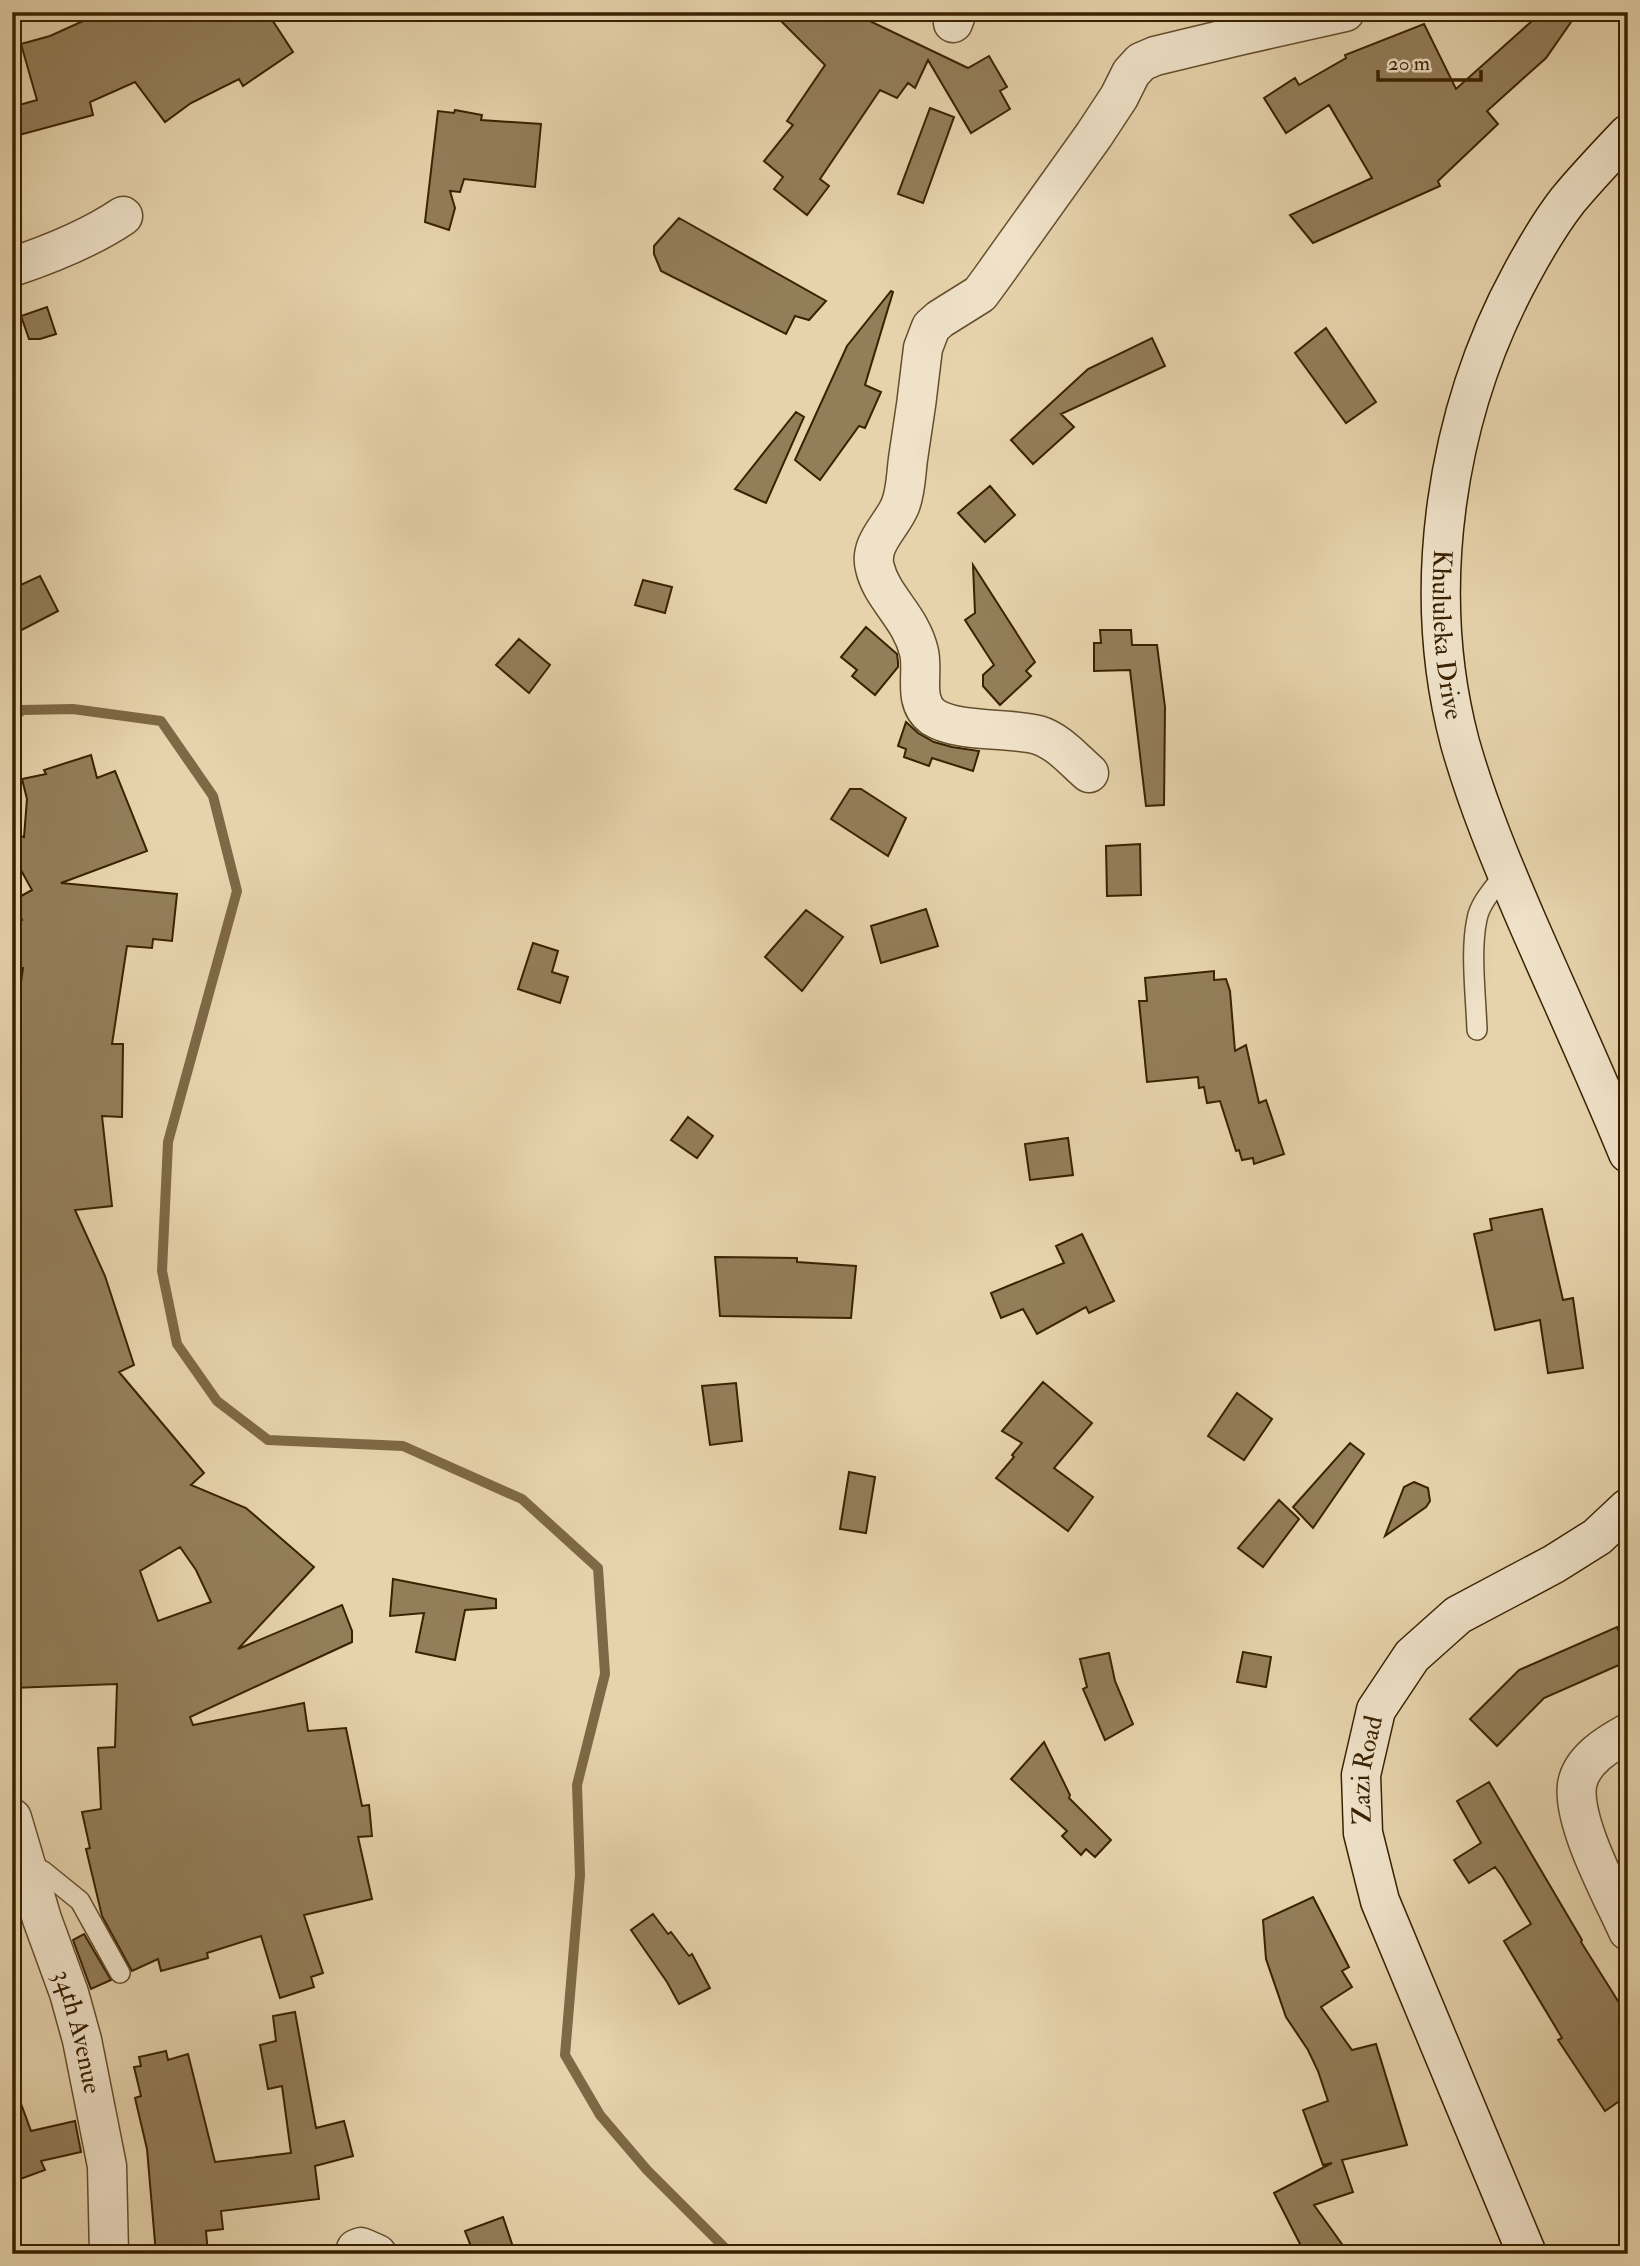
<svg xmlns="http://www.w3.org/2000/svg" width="1640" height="2266" font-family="'IM FELL Double Pica',serif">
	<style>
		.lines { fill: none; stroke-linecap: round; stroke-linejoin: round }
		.stream { stroke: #7e6845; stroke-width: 10 }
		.building { fill: #937e5a; stroke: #3a2201; stroke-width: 2; fill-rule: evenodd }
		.lane-casing { stroke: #654e2c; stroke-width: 22 }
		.street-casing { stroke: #654e2c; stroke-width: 41 }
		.secondary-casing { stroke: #3a2201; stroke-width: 41 }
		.lane { stroke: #efe2c9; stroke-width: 19 }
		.street { stroke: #efe2c9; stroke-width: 38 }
		.secondary { stroke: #efe2c9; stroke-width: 38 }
		.labels { text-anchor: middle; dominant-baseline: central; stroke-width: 5; stroke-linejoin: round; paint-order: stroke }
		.street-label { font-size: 26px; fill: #3a2201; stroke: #efe2c9 }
	</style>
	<rect width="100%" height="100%" fill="#e6d3ac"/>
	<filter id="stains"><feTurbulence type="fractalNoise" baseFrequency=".00286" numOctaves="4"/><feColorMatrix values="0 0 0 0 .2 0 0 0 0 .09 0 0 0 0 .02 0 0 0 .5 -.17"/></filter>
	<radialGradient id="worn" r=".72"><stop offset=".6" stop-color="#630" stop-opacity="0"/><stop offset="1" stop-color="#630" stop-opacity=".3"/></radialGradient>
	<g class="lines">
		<path class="stream" d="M 12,720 L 22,710 L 73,709 L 161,721 L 213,796 L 237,891 L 168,1142 L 162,1271 L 177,1344 L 217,1401 L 268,1440 L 403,1446 L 522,1499 L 598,1568 L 605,1674 L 577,1785 L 580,1875 L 565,2055 L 600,2115 L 647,2170 L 731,2254"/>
	</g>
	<path class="building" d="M 103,12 L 267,12 L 293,52 L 243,86 L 239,79 L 191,103 L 165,122 L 135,82 L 90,102 L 93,115 L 12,137 L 12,107 L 37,100 L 21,44 L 50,36 Z
		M 772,12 L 851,12 L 968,68 L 989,56 L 1007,87 L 1000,91 L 1010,109 L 971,133 L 928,60 L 915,88 L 908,83 L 897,98 L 880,90 L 820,179 L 829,186 L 807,215 L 774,189 L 783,177 L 764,161 L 793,125 L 787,121 L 825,65 Z
		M 1542,12 L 1578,12 L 1546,58 L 1487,111 L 1498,124 L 1438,181 L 1440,186 L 1313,243 L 1290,215 L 1372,178 L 1329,105 L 1286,133 L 1264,98 L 1295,78 L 1299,85 L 1346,58 L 1345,55 L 1424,24 L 1456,89 Z
		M 930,108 L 954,117 L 923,203 L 898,194 Z
		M 455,110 L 482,115 L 481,120 L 541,124 L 535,187 L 464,179 L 460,192 L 450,191 L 455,208 L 449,230 L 425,222 L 438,111 L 454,113 Z
		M 679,218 L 826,301 L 809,320 L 795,316 L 786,334 L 661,271 L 654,254 L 654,246 Z
		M 891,291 L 893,292 L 865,385 L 881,392 L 865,428 L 859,426 L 820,480 L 795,460 L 847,346 Z
		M 47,307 L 56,334 L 40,339 L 29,339 L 21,316 Z
		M 1326,328 L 1376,402 L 1346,423 L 1295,353 Z
		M 1152,338 L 1165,366 L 1061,414 L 1074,427 L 1033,464 L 1011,440 L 1088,369 Z
		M 796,412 L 804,417 L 766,503 L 735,489 Z
		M 990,486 L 1015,515 L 985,542 L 958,513 Z
		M 973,565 L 1035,662 L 1026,671 L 1031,676 L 1000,705 L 983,686 L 983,675 L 994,665 L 965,620 L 975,613 Z
		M 40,576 L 58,611 L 12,635 L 12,589 Z
		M 643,580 L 672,587 L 665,613 L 635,605 Z
		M 866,627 L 897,654 L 898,662 L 898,667 L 875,695 L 852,676 L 857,670 L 841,657 Z
		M 1100,630 L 1131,630 L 1132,645 L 1157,645 L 1165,707 L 1164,805 L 1146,806 L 1130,670 L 1094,671 L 1094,643 L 1101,643 Z
		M 519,639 L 550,665 L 529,693 L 496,665 Z
		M 906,722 L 918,733 L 934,742 L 952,747 L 979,751 L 973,771 L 932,758 L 929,766 L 904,757 L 906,749 L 898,746 Z
		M 91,755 L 97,778 L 115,771 L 147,851 L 61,883 L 177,894 L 172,941 L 153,939 L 152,948 L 127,946 L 112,1044 L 123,1044 L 122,1117 L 102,1116 L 112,1206 L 75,1210 L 105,1276 L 134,1365 L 119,1372 L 204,1473 L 191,1485 L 246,1508 L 314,1567 L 238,1649 L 342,1605 L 352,1631 L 352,1642 L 190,1717 L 193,1725 L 304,1703 L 308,1731 L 346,1728 L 362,1806 L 369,1805 L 372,1836 L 358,1837 L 372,1899 L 304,1915 L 323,1973 L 311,1977 L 314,1987 L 280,1998 L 261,1936 L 207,1953 L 208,1958 L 161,1971 L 158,1959 L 132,1971 L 102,1916 L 86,1849 L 90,1848 L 82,1812 L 101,1809 L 98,1748 L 115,1747 L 117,1684 L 12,1688 L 12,1043 L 23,968 L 12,971 L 12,927 L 22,920 L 12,901 L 32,890 L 12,854 L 12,834 L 24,837 L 27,799 L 22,779 L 46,774 L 44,770 ZM 180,1547 L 196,1570 L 211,1602 L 158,1621 L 140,1571 Z
		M 850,789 L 861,789 L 906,818 L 888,856 L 831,819 Z
		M 1140,844 L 1141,895 L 1107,896 L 1106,846 Z
		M 926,909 L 938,946 L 881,963 L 871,926 Z
		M 806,910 L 843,937 L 802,991 L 765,957 Z
		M 533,943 L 558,951 L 552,972 L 568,977 L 560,1003 L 518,989 Z
		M 1214,971 L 1214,980 L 1226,979 L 1230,991 L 1235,1051 L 1246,1045 L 1259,1103 L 1266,1100 L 1284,1154 L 1254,1164 L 1253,1158 L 1242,1160 L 1239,1150 L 1236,1151 L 1220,1101 L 1207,1103 L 1204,1087 L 1199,1088 L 1198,1077 L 1147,1082 L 1139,1001 L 1147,1001 L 1145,978 Z
		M 688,1117 L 713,1136 L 697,1158 L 671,1140 Z
		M 1068,1138 L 1073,1175 L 1030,1180 L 1025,1144 Z
		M 1542,1209 L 1563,1300 L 1573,1298 L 1583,1368 L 1548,1373 L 1540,1320 L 1495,1330 L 1474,1234 L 1492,1230 L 1490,1219 Z
		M 1082,1234 L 1114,1301 L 1089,1313 L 1086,1307 L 1037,1334 L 1023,1309 L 1001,1318 L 991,1293 L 1064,1263 L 1056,1246 Z
		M 715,1257 L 797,1258 L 797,1262 L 856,1266 L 851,1318 L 720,1316 Z
		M 1043,1382 L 1092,1423 L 1054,1468 L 1093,1497 L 1068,1531 L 996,1478 L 1014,1457 L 1012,1455 L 1022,1443 L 1002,1431 Z
		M 736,1383 L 742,1441 L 710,1445 L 702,1386 Z
		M 1237,1393 L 1272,1419 L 1244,1460 L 1208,1436 Z
		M 1350,1443 L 1364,1454 L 1313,1528 L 1293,1507 Z
		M 849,1472 L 875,1477 L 866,1533 L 840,1529 Z
		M 1414,1482 L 1428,1488 L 1430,1501 L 1426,1507 L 1385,1536 L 1404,1487 Z
		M 1279,1500 L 1299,1519 L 1263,1567 L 1238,1548 Z
		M 393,1579 L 496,1599 L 496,1608 L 465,1610 L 455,1660 L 416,1652 L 424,1613 L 390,1616 Z
		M 1617,1627 L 1628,1652 L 1628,1661 L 1544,1698 L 1497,1746 L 1470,1719 L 1519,1670 Z
		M 1243,1652 L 1271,1657 L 1266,1687 L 1237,1682 Z
		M 1109,1653 L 1115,1681 L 1133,1724 L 1105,1740 L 1083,1689 L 1087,1687 L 1080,1659 Z
		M 1044,1742 L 1070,1795 L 1069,1798 L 1111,1840 L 1095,1857 L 1086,1849 L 1081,1855 L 1062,1836 L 1067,1831 L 1011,1779 Z
		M 1489,1782 L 1582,1940 L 1581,1942 L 1628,2017 L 1628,2095 L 1605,2111 L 1558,2040 L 1562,2038 L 1504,1941 L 1531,1924 L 1502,1876 L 1495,1867 L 1469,1883 L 1454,1860 L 1481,1843 L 1457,1801 Z
		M 1313,1897 L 1349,1967 L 1342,1971 L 1352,1987 L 1321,2007 L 1352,2050 L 1376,2044 L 1407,2145 L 1342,2160 L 1353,2192 L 1314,2205 L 1349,2254 L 1308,2254 L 1300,2244 L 1274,2193 L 1332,2163 L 1323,2165 L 1303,2110 L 1328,2101 L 1318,2071 L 1308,2050 L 1286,2017 L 1266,1959 L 1263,1920 Z
		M 653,1914 L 668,1934 L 671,1932 L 689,1956 L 692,1954 L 710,1988 L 679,2004 L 667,1982 L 631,1930 Z
		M 84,1934 L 111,1980 L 91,1989 L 73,1940 Z
		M 295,2012 L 316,2128 L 344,2121 L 353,2156 L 315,2166 L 319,2199 L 221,2211 L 223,2229 L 206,2231 L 208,2254 L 156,2254 L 147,2149 L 135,2098 L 141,2096 L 134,2067 L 141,2066 L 139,2057 L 166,2051 L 168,2060 L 188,2054 L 215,2162 L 291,2153 L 282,2086 L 268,2089 L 260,2045 L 276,2041 L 273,2016 Z
		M 12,2090 L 16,2090 L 31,2131 L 75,2121 L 81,2152 L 41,2161 L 45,2170 L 12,2182 Z
		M 503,2217 L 513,2247 L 493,2254 L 474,2254 L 465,2231 Z"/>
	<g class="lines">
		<g class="lane-casing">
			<path id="lane" d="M 1477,1030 C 1476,997 1470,951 1477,919 C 1480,902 1496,886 1506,872
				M 29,1864 L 43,1871 L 80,1901 L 120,1973"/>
		</g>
		<g class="street-casing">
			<g id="street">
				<path d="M 953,23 L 957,12"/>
				<path d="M 12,267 C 51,254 89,239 123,216"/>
				<path d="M 1089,773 C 1073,759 1058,741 1038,735 C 1008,727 958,733 933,717 C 912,702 924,673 919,652 C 911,617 882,598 875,568 C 868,544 892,526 900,506 C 906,492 906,474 908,459 C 914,422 919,385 923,348 L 931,327 L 940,319 L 980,294 L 991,279 L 1094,135 L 1119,97 L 1131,73 L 1141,62 L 1155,56 L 1238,36 L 1345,12"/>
				<path d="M 1628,1733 C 1608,1744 1581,1760 1577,1785 C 1572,1823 1612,1895 1628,1931"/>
				<path id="s1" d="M 12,1818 L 42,1919 L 69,1993 L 82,2040 L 107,2166 L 109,2254"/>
				<path d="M 354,2254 L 356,2249 L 361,2247 L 377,2254"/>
			</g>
		</g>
		<g class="secondary-casing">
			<g id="secondary">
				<path id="s2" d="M 1628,134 C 1608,155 1587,177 1568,200 C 1550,223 1535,249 1521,275 C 1446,413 1419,589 1460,743 C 1477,803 1501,861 1526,919 C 1560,997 1596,1075 1628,1153"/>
				<path id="s3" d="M 1527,2254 L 1380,1901 L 1363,1833 L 1361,1775 L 1376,1710 L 1412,1656 L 1458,1615 L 1554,1564 L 1597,1537 L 1628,1508"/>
			</g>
		</g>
		<use href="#lane" class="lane"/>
		<use href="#street" class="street"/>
		<use href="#secondary" class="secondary"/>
	</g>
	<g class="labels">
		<g class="street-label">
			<text stroke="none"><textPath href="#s2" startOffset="551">Khululeka Drive</textPath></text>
			<text stroke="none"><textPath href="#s3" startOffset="516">Zazi Road</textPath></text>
			<text stroke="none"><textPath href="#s1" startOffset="224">34th Avenue</textPath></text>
		</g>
	</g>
	<rect width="1640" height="2266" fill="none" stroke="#e6d3ac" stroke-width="42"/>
	<rect x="14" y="14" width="1612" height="2238" fill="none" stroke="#3a2201" stroke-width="3.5"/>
	<rect x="21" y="21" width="1598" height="2224" fill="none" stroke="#3a2201" stroke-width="2"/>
	<path d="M1378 70v10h103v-10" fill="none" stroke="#3a2201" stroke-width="3.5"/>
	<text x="1388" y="70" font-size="21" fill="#3a2201" stroke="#efe2c9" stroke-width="5" paint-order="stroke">20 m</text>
	<rect width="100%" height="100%" filter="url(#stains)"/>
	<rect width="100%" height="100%" fill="url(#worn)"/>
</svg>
